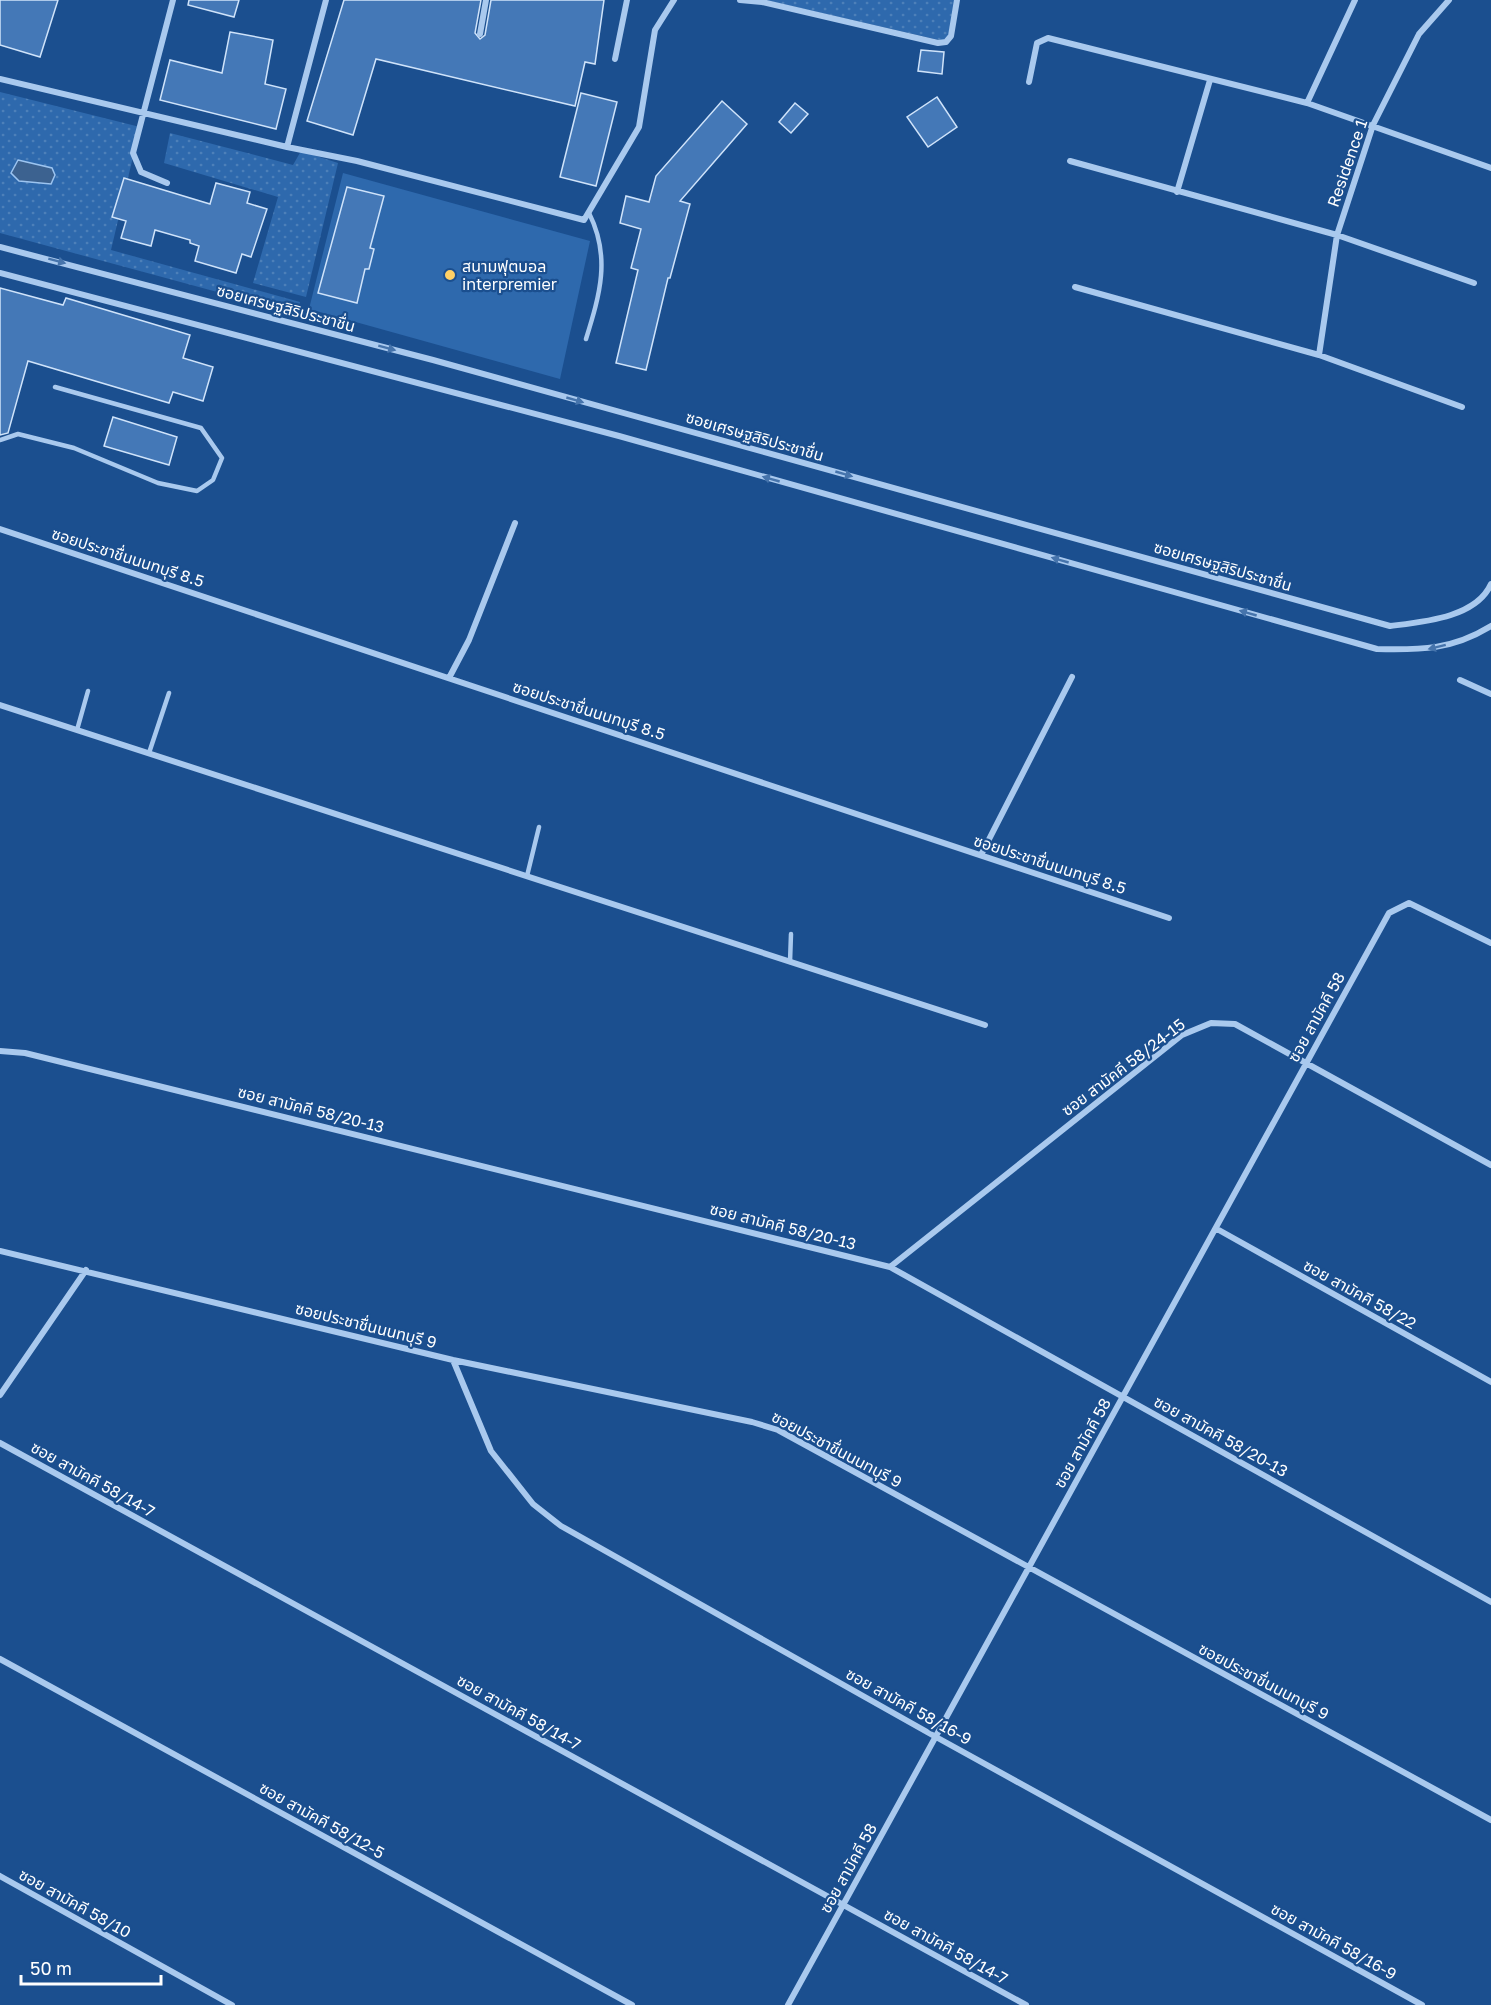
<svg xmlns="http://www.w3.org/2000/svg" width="1491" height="2005" font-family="'Golos Text','Noto Sans Thai',sans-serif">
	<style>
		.green { fill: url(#green-dots) }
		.pitch { fill: #2e69ad }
		.water { fill: #3c6290; stroke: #9cc4f0; stroke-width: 1.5 }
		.building { fill: #4478b7; stroke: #cfe3fa; stroke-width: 1.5 }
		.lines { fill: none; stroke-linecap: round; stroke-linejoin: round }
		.lane { stroke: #a9c9ee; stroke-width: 4.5 }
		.street { stroke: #a9c9ee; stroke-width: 6 }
		.oneway { fill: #4674ac }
		.poi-dot { fill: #ffd166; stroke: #1b4f8f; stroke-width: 2 }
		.labels { text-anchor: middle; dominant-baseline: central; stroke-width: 4.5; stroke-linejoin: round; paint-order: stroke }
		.street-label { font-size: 16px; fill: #fff; stroke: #1b4f8f }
		.poi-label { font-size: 16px; fill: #fff; stroke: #1b4f8f; text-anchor: start }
	</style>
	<defs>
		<pattern id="green-dots" width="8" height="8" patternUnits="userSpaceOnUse" patternTransform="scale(1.5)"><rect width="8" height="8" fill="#2e69ad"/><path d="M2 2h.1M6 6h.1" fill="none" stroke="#4d80b9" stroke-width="1.8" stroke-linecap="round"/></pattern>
	</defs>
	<rect width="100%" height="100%" fill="#1b4f8f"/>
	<path class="green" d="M 765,0 L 957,0 L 948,42 Z
		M 0,92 L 140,127 L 111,250 L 300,302 L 298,314 L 0,233 Z
		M 170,133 L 293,165 L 301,151 L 338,163 L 306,297 L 253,283 L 278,197 L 164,163 Z"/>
	<path class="pitch" d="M 343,173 L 590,241 L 560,379 L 309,309 Z"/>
	<path class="water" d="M 18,160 L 52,168 L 55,175 L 51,184 L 19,181 L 11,173 Z"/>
	<path class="building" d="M 0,0 L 58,0 L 40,57 L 0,45 Z
		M 189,0 L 239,0 L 234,17 L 188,5 Z
		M 344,0 L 481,0 L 475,33 L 480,39 L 485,35 L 491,0 L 604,0 L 595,64 L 585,62 L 575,106 L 376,59 L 353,135 L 307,121 Z
		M 230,32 L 273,40 L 265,84 L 286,89 L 276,129 L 160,100 L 170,60 L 222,73 Z
		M 921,50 L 944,52 L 942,74 L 918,71 Z
		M 581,93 L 617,102 L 596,186 L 560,177 Z
		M 937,97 L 957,127 L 928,147 L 907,117 Z
		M 722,101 L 747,124 L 680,201 L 690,204 L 670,278 L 668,278 L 646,370 L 616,363 L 638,270 L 631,268 L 641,229 L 620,223 L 626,196 L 649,202 L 656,176 Z
		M 795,103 L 808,114 L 791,133 L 779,122 Z
		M 124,178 L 210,204 L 216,183 L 250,192 L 247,203 L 267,209 L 251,257 L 242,254 L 236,273 L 195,261 L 199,246 L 190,243 L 190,240 L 155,230 L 151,246 L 121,238 L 126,221 L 112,217 Z
		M 347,187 L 384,196 L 370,248 L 374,249 L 369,269 L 365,269 L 357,303 L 318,293 Z
		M 0,288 L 63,305 L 66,298 L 190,335 L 183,358 L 213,367 L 203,401 L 173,392 L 169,403 L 28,361 L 8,433 L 0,435 Z
		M 113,417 L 177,437 L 169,465 L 104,446 Z"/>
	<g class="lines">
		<path class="lane" d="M 586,339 C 600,294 611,257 589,213
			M 0,440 L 18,434 L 74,448 L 158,483 L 197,491 L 213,480 L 222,458 L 201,428 L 55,387
			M 77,730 L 88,691
			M 149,753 L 169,693
			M 527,876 L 539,827
			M 790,962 L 791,934"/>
		<path class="street" d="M 740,0 L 762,2 L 938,43 L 946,42 L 951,36 L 957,0
			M 480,34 L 486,0
			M 615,59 L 627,0
			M 0,79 L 287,147 L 357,161 L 584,220 L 639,127 L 655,30 L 674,0
			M 1029,82 L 1037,43 L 1048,38 L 1307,103 L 1491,168
			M 1307,103 L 1355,0
			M 287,147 L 326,0
			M 1070,161 L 1337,235 L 1474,283
			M 167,183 L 141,172 L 133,153 L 173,0
			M 1177,192 L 1210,80
			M 0,247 L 433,360 L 1390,626 C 1422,622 1476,618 1491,584
			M 0,273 L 619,436 L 1377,649 C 1421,650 1452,650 1491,626
			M 1075,287 L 1319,355 L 1462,407
			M 1319,355 L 1337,235 L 1373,125 L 1419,34 L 1449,0
			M 0,529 L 1169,918
			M 449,678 L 469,640 L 515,523
			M 1460,680 L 1491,694
			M 0,705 L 985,1025
			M 981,855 L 1072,677
			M 0,1051 L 25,1053 L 890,1267 L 1491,1602
			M 1217,1229 L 1491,1382
			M 0,1251 L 453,1360 L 752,1422 L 778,1430 L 1491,1820
			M 890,1267 L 1182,1035 L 1211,1023 L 1235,1024 L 1491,1165
			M 453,1360 L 491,1451 L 533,1504 L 561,1526 L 936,1737 L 1422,2005
			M 0,1395 L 86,1270
			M 0,1443 L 1026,2005
			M 0,1659 L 632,2005
			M 0,1876 L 232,2005
			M 788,2005 L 1389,913 L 1409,903 L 1491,943"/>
	</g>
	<defs><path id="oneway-solid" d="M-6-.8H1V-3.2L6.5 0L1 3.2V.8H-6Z" transform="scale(1.5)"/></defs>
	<g class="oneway">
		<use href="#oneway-solid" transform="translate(57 261) rotate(15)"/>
		<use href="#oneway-solid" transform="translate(387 348) rotate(15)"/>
		<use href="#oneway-solid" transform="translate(575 400) rotate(16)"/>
		<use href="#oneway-solid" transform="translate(844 474) rotate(16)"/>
		<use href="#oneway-solid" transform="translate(771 479) rotate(-164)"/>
		<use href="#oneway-solid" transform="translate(1060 560) rotate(-164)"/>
		<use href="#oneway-solid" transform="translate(1248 613) rotate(-164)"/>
		<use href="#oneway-solid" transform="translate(1437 647) rotate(166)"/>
	</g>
	<circle class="poi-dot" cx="450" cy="275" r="6"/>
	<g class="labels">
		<g class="street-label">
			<text transform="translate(1347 163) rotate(-71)">Residence 1</text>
			<text transform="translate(286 308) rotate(15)">ซอยเศรษฐสิริประชาชื่น</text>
			<text transform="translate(755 436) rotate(16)">ซอยเศรษฐสิริประชาชื่น</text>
			<text transform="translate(128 557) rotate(18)">ซอยประชาชื่นนนทบุรี 8.5</text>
			<text transform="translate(1223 566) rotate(16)">ซอยเศรษฐสิริประชาชื่น</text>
			<text transform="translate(589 710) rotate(18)">ซอยประชาชื่นนนทบุรี 8.5</text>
			<text transform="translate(1050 864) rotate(18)">ซอยประชาชื่นนนทบุรี 8.5</text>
			<text transform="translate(1316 1017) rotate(-61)">ซอย สามัคคี 58</text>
			<text transform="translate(1123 1067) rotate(-37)">ซอย สามัคคี 58/24-15</text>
			<text transform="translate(311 1109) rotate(14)">ซอย สามัคคี 58/20-13</text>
			<text transform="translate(783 1226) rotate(14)">ซอย สามัคคี 58/20-13</text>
			<text transform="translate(1360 1294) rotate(29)">ซอย สามัคคี 58/22</text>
			<text transform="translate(366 1325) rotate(14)">ซอยประชาชื่นนนทบุรี 9</text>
			<text transform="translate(1221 1436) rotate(29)">ซอย สามัคคี 58/20-13</text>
			<text transform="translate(1082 1443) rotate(-61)">ซอย สามัคคี 58</text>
			<text transform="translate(837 1449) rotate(28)">ซอยประชาชื่นนนทบุรี 9</text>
			<text transform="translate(93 1479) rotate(29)">ซอย สามัคคี 58/14-7</text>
			<text transform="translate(1264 1681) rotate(28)">ซอยประชาชื่นนนทบุรี 9</text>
			<text transform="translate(909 1706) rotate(29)">ซอย สามัคคี 58/16-9</text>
			<text transform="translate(519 1712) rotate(29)">ซอย สามัคคี 58/14-7</text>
			<text transform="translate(322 1820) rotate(29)">ซอย สามัคคี 58/12-5</text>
			<text transform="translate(848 1868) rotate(-61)">ซอย สามัคคี 58</text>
			<text transform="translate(75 1903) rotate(29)">ซอย สามัคคี 58/10</text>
			<text transform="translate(1334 1941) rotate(29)">ซอย สามัคคี 58/16-9</text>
			<text transform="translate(946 1946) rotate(29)">ซอย สามัคคี 58/14-7</text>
		</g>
		<g class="poi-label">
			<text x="462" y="266">สนามฟุตบอล<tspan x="462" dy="18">interpremier</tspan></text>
		</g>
	</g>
	<path d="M21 1975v9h140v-9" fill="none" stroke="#ffffff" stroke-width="3"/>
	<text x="30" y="1975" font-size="18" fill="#ffffff" stroke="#1b4f8f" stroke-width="4.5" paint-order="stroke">50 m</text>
</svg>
